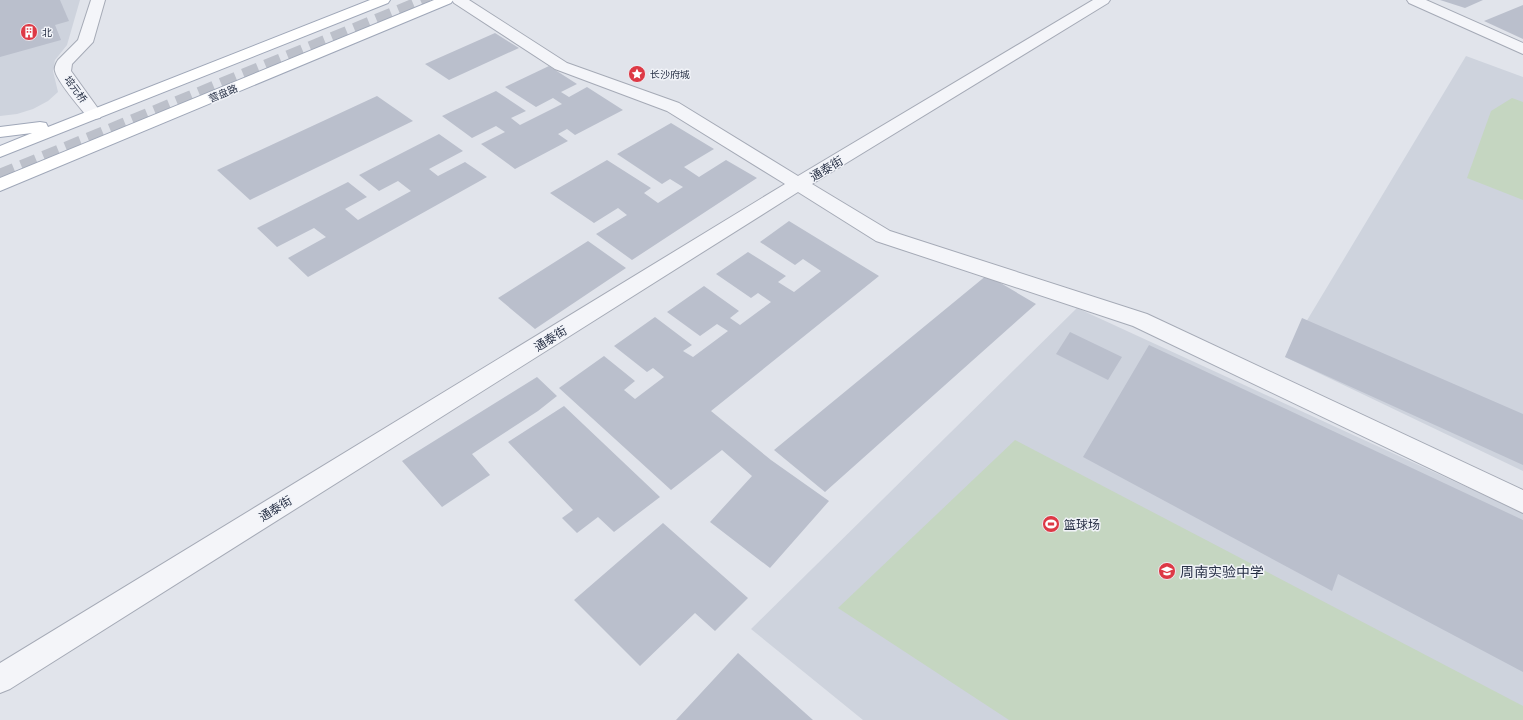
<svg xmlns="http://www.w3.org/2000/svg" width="1523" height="720" font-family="Barlow,'Noto Sans SC',sans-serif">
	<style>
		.built { fill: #ced3dd }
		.green { fill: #c5d6c1 }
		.building { fill: #babfcc }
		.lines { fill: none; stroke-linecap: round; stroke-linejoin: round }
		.secondary-tunnel { stroke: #bcc0ca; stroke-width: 16; stroke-dasharray: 16 8; stroke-linecap: butt }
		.street-casing { stroke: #a5aab6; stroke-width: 2 }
		.primary-casing { stroke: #9fa7b8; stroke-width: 2 }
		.street { fill: #f4f5f9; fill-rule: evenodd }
		.primary { fill: #fff; fill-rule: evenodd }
		.labels { text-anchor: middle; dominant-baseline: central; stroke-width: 3; stroke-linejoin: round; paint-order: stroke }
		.far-poi-label { font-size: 10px; fill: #273045; stroke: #f1f3f8; text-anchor: start }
		.far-street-label { font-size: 10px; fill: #273045; stroke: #f1f3f8 }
		.street-label { font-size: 12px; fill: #273045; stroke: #f1f3f8 }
		.poi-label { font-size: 12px; fill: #273045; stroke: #f1f3f8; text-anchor: start }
		.near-poi-label { font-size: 14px; fill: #273045; stroke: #f1f3f8; text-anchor: start }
	</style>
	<rect width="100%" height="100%" fill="#e1e4eb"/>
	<path class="built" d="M 0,0 L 80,0 L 67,45 L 55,60 L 53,71 L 58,92 L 48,101 L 33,109 L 17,114 L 0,116 Z
		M 1466,56 L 1523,77 L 1523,471 L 1285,357 Z
		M 1077,308 L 1523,513 L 1523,720 L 863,720 L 751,629 Z"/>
	<path class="green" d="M 1512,98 L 1523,102 L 1523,200 L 1467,178 L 1491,111 Z
		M 1015,440 L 1523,706 L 1523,720 L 1009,720 L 838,608 Z"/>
	<path class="building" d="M 0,0 L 60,0 L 69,21 L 55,25 L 61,40 L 0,57 Z
		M 1440,0 L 1483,0 L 1465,8 Z
		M 1523,5 L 1523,39 L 1484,21 Z
		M 495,33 L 519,48 L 449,80 L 425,64 Z
		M 549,66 L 577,84 L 561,92 L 569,97 L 587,87 L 623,110 L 575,135 L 567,129 L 558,134 L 568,141 L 515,169 L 481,144 L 505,132 L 496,126 L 472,138 L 442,116 L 496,91 L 526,111 L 511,118 L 520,125 L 562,104 L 553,98 L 536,107 L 505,87 Z
		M 377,96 L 413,121 L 250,200 L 217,170 Z
		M 671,123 L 714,149 L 684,167 L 699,177 L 726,160 L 757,178 L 632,260 L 596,234 L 627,215 L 618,208 L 594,223 L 550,193 L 607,160 L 651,188 L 644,193 L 658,203 L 683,187 L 670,179 L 662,184 L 617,154 Z
		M 439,134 L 463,151 L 429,169 L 438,176 L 465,162 L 487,177 L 308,277 L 288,258 L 326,237 L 314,228 L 277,247 L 257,228 L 348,182 L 367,197 L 345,209 L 358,220 L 411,191 L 398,181 L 379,191 L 359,175 Z
		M 789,221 L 879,276 L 711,411 L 771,460 L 829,501 L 770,568 L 710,522 L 752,476 L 722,450 L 671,490 L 559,388 L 604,356 L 635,381 L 624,390 L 635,399 L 664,377 L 653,368 L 647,372 L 614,346 L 655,317 L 692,345 L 683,351 L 693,357 L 728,331 L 717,324 L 700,336 L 667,312 L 704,286 L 739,311 L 730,318 L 740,325 L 771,302 L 758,293 L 751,298 L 716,274 L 748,252 L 786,276 L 778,282 L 794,292 L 821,271 L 803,259 L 795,265 L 760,242 Z
		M 588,241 L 626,268 L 535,329 L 498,298 Z
		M 987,275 L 1036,304 L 825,492 L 774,450 Z
		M 1302,318 L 1523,414 L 1523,465 L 1285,357 Z
		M 1070,332 L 1122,357 L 1108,380 L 1056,354 Z
		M 1149,345 L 1523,520 L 1523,672 L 1338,574 L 1332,591 L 1083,457 Z
		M 537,377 L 557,396 L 538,411 L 472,454 L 490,475 L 442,507 L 402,461 Z
		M 564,406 L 660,497 L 614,532 L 598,517 L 577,533 L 562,518 L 573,510 L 508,442 Z
		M 663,523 L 748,598 L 715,631 L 695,613 L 640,666 L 574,600 Z
		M 738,653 L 813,720 L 676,720 Z"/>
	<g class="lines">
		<path class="secondary-tunnel" d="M 0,177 L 430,0"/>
		<g class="street-casing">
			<path id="street" d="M 91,0 L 105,0 L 93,42 L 72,64 L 71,71 L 102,114 L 100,118 L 94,119 L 88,118 C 80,107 58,83 55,71 C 54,68 56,63 58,60 L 78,40 Z
				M 452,0 L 469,0 L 567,63 L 679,103 L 798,176 L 1093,0 L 1110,0 L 1108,3 L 812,184 L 890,231 L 1147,314 L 1523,490 L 1523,513 L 1133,326 L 876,241 L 798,192 L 10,689 L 0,693 L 0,663 L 785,184 L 667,111 L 555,69 L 454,3 Z
				M 1407,0 L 1426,0 L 1523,43 L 1523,54 L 1409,3 Z"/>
		</g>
		<g class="primary-casing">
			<path id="primary" d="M 370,0 L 390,0 L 388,3 L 0,157 L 0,146 L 32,133 L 0,137 L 0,127 L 40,122 L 46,123 L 48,127 Z
				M 434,0 L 453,0 L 451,3 L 0,191 L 0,178 Z"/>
		</g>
		<use href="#street" class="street"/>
		<use href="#primary" class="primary"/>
	</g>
	<defs>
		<g id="building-disc" transform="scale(0.9)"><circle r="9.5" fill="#dd3945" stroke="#f1f3f8"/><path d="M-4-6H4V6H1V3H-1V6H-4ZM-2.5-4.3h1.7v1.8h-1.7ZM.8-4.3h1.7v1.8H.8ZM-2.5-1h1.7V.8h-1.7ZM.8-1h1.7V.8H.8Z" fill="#fff"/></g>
		<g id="sight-disc" transform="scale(0.9)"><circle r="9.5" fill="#dd3945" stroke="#f1f3f8"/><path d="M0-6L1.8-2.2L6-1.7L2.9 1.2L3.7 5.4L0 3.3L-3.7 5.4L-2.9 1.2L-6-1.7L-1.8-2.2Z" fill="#fff"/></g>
		<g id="stadium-disc" transform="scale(0.9)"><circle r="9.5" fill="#dd3945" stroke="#f1f3f8"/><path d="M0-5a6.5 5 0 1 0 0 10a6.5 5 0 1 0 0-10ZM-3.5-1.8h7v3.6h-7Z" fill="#fff"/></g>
		<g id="school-disc" transform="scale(0.9)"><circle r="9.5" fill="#dd3945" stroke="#f1f3f8"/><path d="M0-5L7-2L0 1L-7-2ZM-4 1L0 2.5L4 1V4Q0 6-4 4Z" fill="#fff"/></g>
	</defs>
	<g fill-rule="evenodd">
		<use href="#building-disc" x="29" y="32"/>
		<use href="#sight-disc" x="637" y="74"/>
		<use href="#stadium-disc" x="1051" y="524"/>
		<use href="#school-disc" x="1167" y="571"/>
	</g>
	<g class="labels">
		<g class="far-poi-label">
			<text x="42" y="32">北</text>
			<text x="650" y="74">长沙府城</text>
		</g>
		<g class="far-street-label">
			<text transform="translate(76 89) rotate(54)">培元桥</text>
			<text transform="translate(223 93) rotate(-23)">营盘路</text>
		</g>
		<g class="street-label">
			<text transform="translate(826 168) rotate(-31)">通泰街</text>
			<text transform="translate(550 338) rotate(-32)">通泰街</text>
			<text transform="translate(275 508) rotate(-32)">通泰街</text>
		</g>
		<g class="poi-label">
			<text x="1064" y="524">篮球场</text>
		</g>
		<g class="near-poi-label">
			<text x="1180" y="571">周南实验中学</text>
		</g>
	</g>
</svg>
